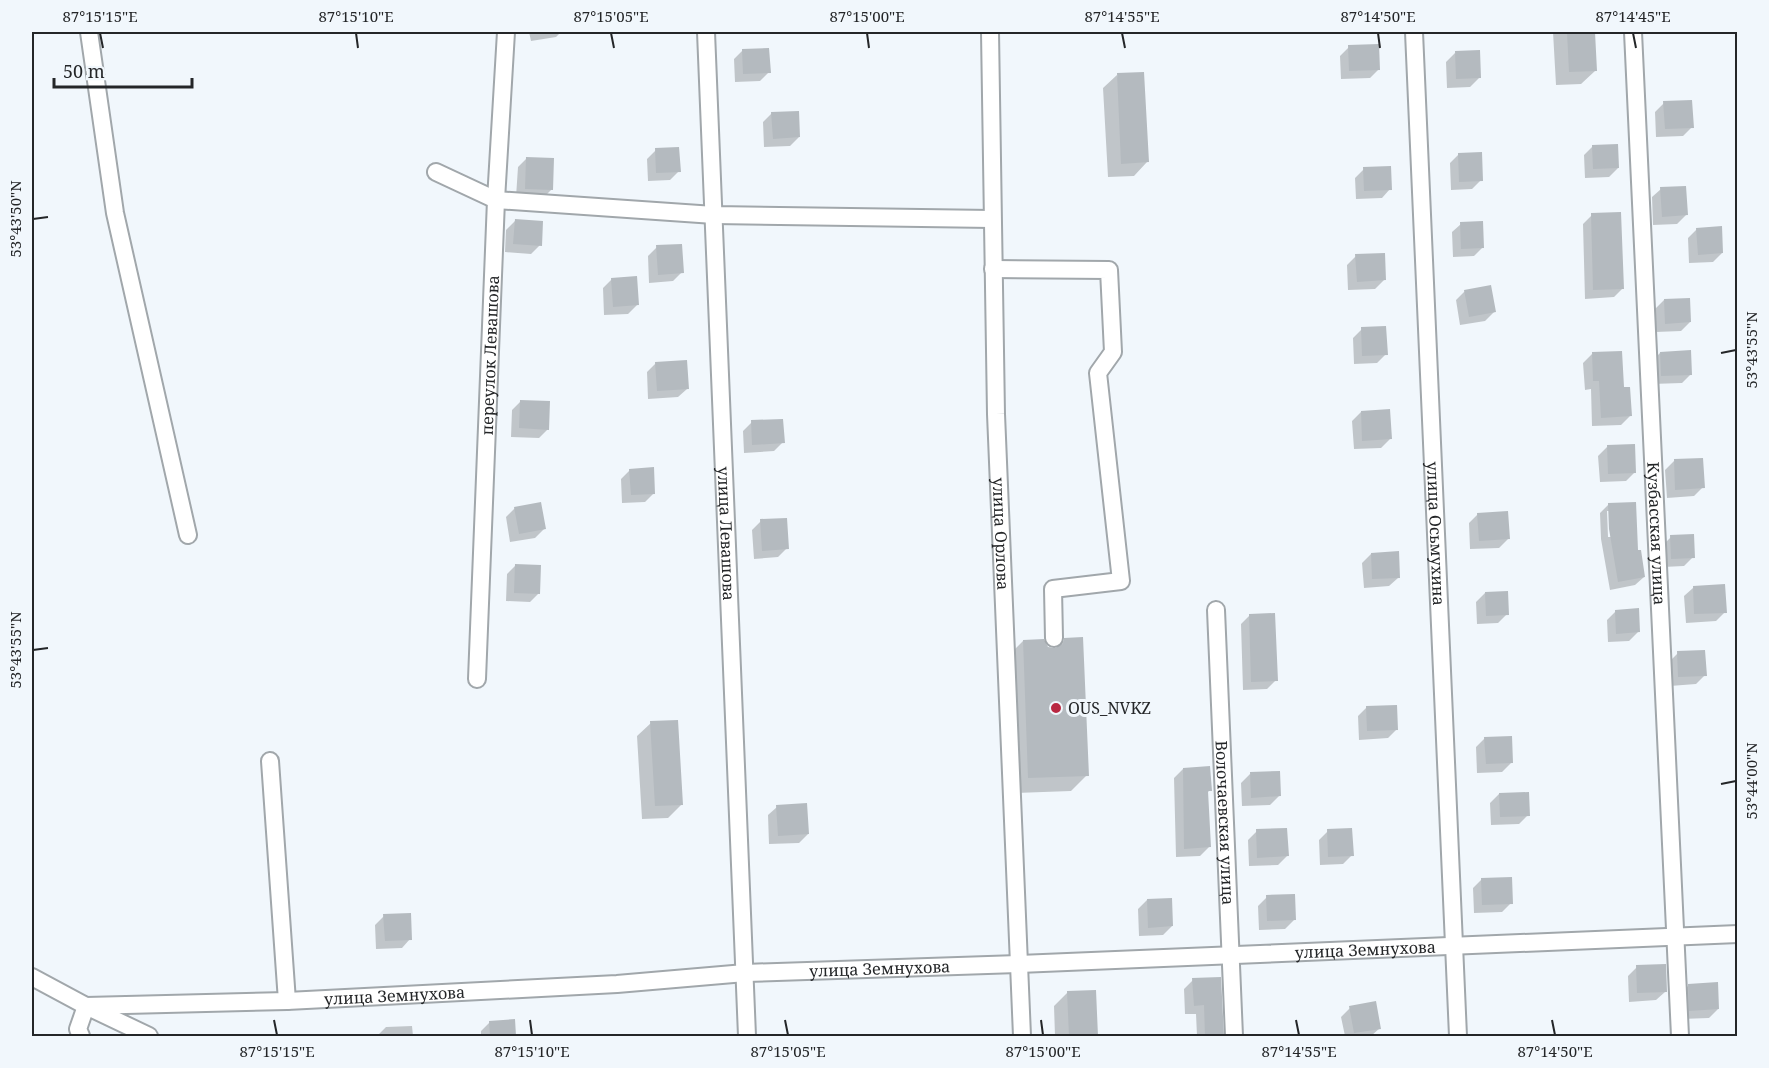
<svg xmlns="http://www.w3.org/2000/svg" width="1769" height="1068" font-family="'Noto Serif',serif">
	<style>
		.shadow { fill: #0003; fill-rule: evenodd }
		.building { fill: #b4babf }
		.lines { fill: none; stroke-linecap: round; stroke-linejoin: round }
		.minor-casing { stroke: #a1a7ab; stroke-width: 20 }
		.minor { stroke: #fff; stroke-width: 16 }
		.ticks { fill: none; stroke: #242628; stroke-width: 2 }
		.poi-dot { fill: #b92741; stroke: #f1f7fc; stroke-width: 2 }
		.labels { text-anchor: middle; dominant-baseline: central; stroke-width: 6; stroke-linejoin: round; paint-order: stroke }
		.street-label { font-size: 16px; fill: #242628; stroke: #f1f7fc }
		.poi-label { font-size: 16px; fill: #242628; stroke: #f1f7fc; text-anchor: start }
		.neatline { fill: none; stroke: #242628; stroke-width: 2 }
		.ticks-label { font-size: 15px; text-anchor: middle; fill: #242628 }
	</style>
	<rect width="100%" height="100%" fill="#f1f7fc"/>
	<path class="shadow" d="M 529,32 L 561,32 L 556,37 L 531,41 Z
		M 1553,32 L 1593,32 L 1595,71 L 1581,84 L 1556,85 Z
		M 1349,47 L 1379,69 L 1370,78 L 1341,79 L 1340,56 Z
		M 743,50 L 769,72 L 760,81 L 735,82 L 734,59 Z
		M 1455,53 L 1479,78 L 1470,87 L 1447,88 L 1446,62 Z
		M 1117,75 L 1147,162 L 1134,176 L 1108,177 L 1103,88 Z
		M 1664,103 L 1692,127 L 1683,136 L 1656,137 L 1655,112 Z
		M 772,113 L 799,137 L 790,146 L 764,147 L 763,122 Z
		M 1593,146 L 1618,168 L 1609,177 L 1585,178 L 1584,155 Z
		M 656,150 L 679,171 L 670,180 L 648,181 L 647,159 Z
		M 1459,154 L 1481,180 L 1472,189 L 1451,190 L 1450,163 Z
		M 527,158 L 552,189 L 543,198 L 516,197 L 518,167 Z
		M 1364,169 L 1390,189 L 1382,198 L 1356,199 L 1355,178 Z
		M 1661,189 L 1686,215 L 1677,224 L 1653,225 L 1652,197 Z
		M 1592,215 L 1623,288 L 1614,297 L 1585,299 L 1583,224 Z
		M 515,221 L 540,245 L 531,254 L 505,252 L 506,230 Z
		M 1461,224 L 1483,247 L 1474,256 L 1453,257 L 1452,232 Z
		M 1697,229 L 1722,253 L 1713,262 L 1689,263 L 1688,238 Z
		M 657,247 L 682,272 L 673,281 L 649,283 L 648,256 Z
		M 1356,256 L 1384,280 L 1375,289 L 1348,290 L 1347,265 Z
		M 612,279 L 637,305 L 628,314 L 604,315 L 603,288 Z
		M 1465,291 L 1494,312 L 1485,321 L 1460,325 L 1456,300 Z
		M 1664,300 L 1690,322 L 1681,331 L 1656,332 L 1655,309 Z
		M 1362,329 L 1386,354 L 1377,363 L 1354,364 L 1353,338 Z
		M 1660,353 L 1691,374 L 1682,383 L 1652,384 L 1651,362 Z
		M 1592,354 L 1622,389 L 1630,416 L 1621,425 L 1592,426 L 1591,389 L 1585,390 L 1583,363 Z
		M 656,363 L 687,389 L 678,397 L 648,399 L 647,372 Z
		M 521,401 L 548,429 L 539,438 L 511,437 L 512,410 Z
		M 1361,412 L 1390,439 L 1381,448 L 1354,449 L 1352,421 Z
		M 752,422 L 783,442 L 774,451 L 744,453 L 743,431 Z
		M 1607,447 L 1635,472 L 1626,481 L 1600,482 L 1598,456 Z
		M 1674,461 L 1703,487 L 1694,496 L 1667,498 L 1665,470 Z
		M 630,470 L 654,493 L 645,502 L 622,503 L 621,479 Z
		M 1609,504 L 1637,552 L 1644,577 L 1635,585 L 1610,590 L 1601,539 L 1600,513 ZM 1607,511 L 1610,511 L 1611,537 L 1608,537 Z
		M 515,508 L 544,529 L 535,538 L 510,542 L 506,517 Z
		M 1478,514 L 1508,539 L 1499,548 L 1470,549 L 1469,523 Z
		M 761,521 L 787,548 L 778,557 L 754,559 L 752,530 Z
		M 1671,537 L 1693,557 L 1684,566 L 1663,567 L 1662,546 Z
		M 1371,554 L 1398,578 L 1389,586 L 1364,588 L 1362,563 Z
		M 516,565 L 539,593 L 530,602 L 506,601 L 507,574 Z
		M 1693,588 L 1725,612 L 1716,621 L 1686,623 L 1684,596 Z
		M 1485,593 L 1507,614 L 1498,623 L 1477,624 L 1476,602 Z
		M 1616,611 L 1638,632 L 1629,641 L 1608,642 L 1607,620 Z
		M 1250,615 L 1276,680 L 1267,689 L 1243,690 L 1241,624 Z
		M 1065,640 L 1087,775 L 1071,791 L 1013,793 L 1007,657 L 1023,641 L 1055,650 Z
		M 1678,653 L 1705,675 L 1696,684 L 1670,686 L 1669,662 Z
		M 1367,707 L 1397,729 L 1388,738 L 1359,740 L 1358,716 Z
		M 651,723 L 682,804 L 668,818 L 642,819 L 637,736 Z
		M 1485,738 L 1511,763 L 1502,772 L 1477,773 L 1476,747 Z
		M 1183,769 L 1210,790 L 1207,793 L 1209,847 L 1200,856 L 1176,857 L 1174,778 Z
		M 1250,774 L 1279,796 L 1270,805 L 1242,806 L 1241,783 Z
		M 1499,794 L 1528,815 L 1519,824 L 1491,825 L 1490,803 Z
		M 777,807 L 808,834 L 799,843 L 769,844 L 768,815 Z
		M 1257,831 L 1287,856 L 1278,865 L 1249,866 L 1248,840 Z
		M 1328,831 L 1352,855 L 1343,864 L 1320,865 L 1319,840 Z
		M 1482,879 L 1511,903 L 1502,912 L 1474,913 L 1473,888 Z
		M 1267,897 L 1294,920 L 1285,929 L 1259,930 L 1258,906 Z
		M 1147,900 L 1172,926 L 1163,935 L 1139,936 L 1138,909 Z
		M 384,916 L 410,939 L 402,948 L 376,949 L 375,925 Z
		M 1637,967 L 1665,992 L 1656,1000 L 1629,1002 L 1628,976 Z
		M 1220,979 L 1222,1036 L 1197,1036 L 1196,1014 L 1185,1014 L 1184,989 L 1193,980 Z
		M 1689,985 L 1718,1009 L 1709,1018 L 1681,1019 L 1680,994 Z
		M 1095,991 L 1097,1036 L 1055,1036 L 1054,1006 L 1068,992 Z
		M 1350,1008 L 1380,1028 L 1371,1036 L 1345,1036 L 1341,1017 Z
		M 513,1021 L 514,1036 L 481,1036 L 481,1031 L 490,1022 Z
		M 412,1026 L 413,1036 L 377,1036 L 386,1027 Z"/>
	<path class="building" d="M 1567,32 L 1595,32 L 1597,71 L 1569,72 Z
		M 1379,44 L 1380,70 L 1349,71 L 1348,45 Z
		M 769,48 L 771,73 L 743,74 L 742,49 Z
		M 1480,50 L 1481,78 L 1456,79 L 1455,51 Z
		M 1144,72 L 1149,162 L 1121,164 L 1117,73 Z
		M 1692,100 L 1694,128 L 1665,129 L 1663,101 Z
		M 799,111 L 800,137 L 773,139 L 771,112 Z
		M 1618,144 L 1619,168 L 1593,169 L 1592,145 Z
		M 679,147 L 681,172 L 656,173 L 655,148 Z
		M 1482,152 L 1483,181 L 1459,182 L 1458,153 Z
		M 526,157 L 554,158 L 553,190 L 525,189 Z
		M 1391,166 L 1392,190 L 1364,191 L 1363,167 Z
		M 1686,186 L 1688,215 L 1662,217 L 1660,187 Z
		M 1621,212 L 1624,289 L 1593,290 L 1591,213 Z
		M 515,219 L 543,221 L 542,246 L 513,244 Z
		M 1483,221 L 1484,248 L 1461,249 L 1460,222 Z
		M 1722,226 L 1723,253 L 1698,255 L 1696,228 Z
		M 682,244 L 684,273 L 658,275 L 656,245 Z
		M 1385,253 L 1386,280 L 1357,282 L 1355,254 Z
		M 637,276 L 639,305 L 613,307 L 611,278 Z
		M 1491,285 L 1496,312 L 1469,317 L 1464,290 Z
		M 1690,298 L 1691,322 L 1665,324 L 1664,299 Z
		M 1386,326 L 1388,355 L 1362,356 L 1361,327 Z
		M 1691,350 L 1692,375 L 1661,376 L 1660,352 Z
		M 1622,351 L 1624,387 L 1630,387 L 1632,416 L 1601,418 L 1599,381 L 1593,381 L 1592,352 Z
		M 687,360 L 689,389 L 657,391 L 655,362 Z
		M 520,400 L 550,401 L 549,430 L 519,428 Z
		M 1390,409 L 1392,439 L 1362,441 L 1361,411 Z
		M 783,419 L 785,443 L 752,445 L 751,420 Z
		M 1635,444 L 1636,473 L 1608,474 L 1607,445 Z
		M 1703,458 L 1705,488 L 1675,490 L 1674,459 Z
		M 654,467 L 655,494 L 631,495 L 629,469 Z
		M 541,502 L 546,529 L 519,534 L 514,507 Z
		M 1636,502 L 1638,550 L 1641,550 L 1645,577 L 1618,582 L 1609,529 L 1608,503 Z
		M 1508,511 L 1510,539 L 1479,541 L 1477,513 Z
		M 787,518 L 789,549 L 762,551 L 760,519 Z
		M 1694,534 L 1695,558 L 1671,559 L 1670,535 Z
		M 1399,551 L 1400,578 L 1372,579 L 1371,553 Z
		M 515,564 L 541,565 L 540,594 L 514,593 Z
		M 1725,584 L 1727,613 L 1694,614 L 1693,586 Z
		M 1508,591 L 1509,615 L 1486,616 L 1485,592 Z
		M 1639,608 L 1640,632 L 1616,634 L 1615,610 Z
		M 1275,613 L 1278,681 L 1251,682 L 1249,614 Z
		M 1083,637 L 1089,776 L 1028,778 L 1023,640 L 1044,639 L 1048,647 L 1055,648 L 1063,644 L 1064,638 Z
		M 1705,650 L 1707,676 L 1678,677 L 1677,651 Z
		M 1397,705 L 1398,730 L 1367,731 L 1366,706 Z
		M 678,720 L 683,805 L 655,806 L 650,721 Z
		M 1512,736 L 1513,763 L 1486,764 L 1484,737 Z
		M 1210,766 L 1212,791 L 1208,791 L 1211,847 L 1184,849 L 1183,768 Z
		M 1280,771 L 1281,796 L 1251,798 L 1250,772 Z
		M 1529,792 L 1530,816 L 1500,817 L 1499,793 Z
		M 807,803 L 809,834 L 778,836 L 776,805 Z
		M 1287,828 L 1289,856 L 1257,858 L 1256,829 Z
		M 1352,828 L 1354,856 L 1328,857 L 1327,829 Z
		M 1512,877 L 1513,904 L 1482,905 L 1481,878 Z
		M 1295,894 L 1296,920 L 1267,921 L 1266,895 Z
		M 1172,898 L 1173,926 L 1148,928 L 1147,899 Z
		M 411,913 L 412,940 L 385,941 L 383,914 Z
		M 1666,964 L 1667,992 L 1637,993 L 1636,965 Z
		M 1221,977 L 1224,1036 L 1205,1036 L 1204,1005 L 1194,1006 L 1192,978 Z
		M 1718,982 L 1719,1009 L 1689,1011 L 1688,984 Z
		M 1096,990 L 1098,1036 L 1069,1036 L 1067,991 Z
		M 1376,1001 L 1381,1029 L 1354,1033 L 1349,1006 Z
		M 515,1019 L 516,1036 L 490,1036 L 489,1021 Z"/>
	<g class="lines">
		<g class="minor-casing">
			<g id="minor">
				<path d="M 89,32 L 115,213 L 188,535"/>
				<path id="s1" d="M 706,32 L 747,1036"/>
				<path id="s2" d="M 990,32 L 996,414 L 1022,1036"/>
				<path id="s3" d="M 1414,32 L 1458,1036"/>
				<path id="s4" d="M 1633,32 L 1680,1036"/>
				<path d="M 436,172 L 496,200 L 714,215 L 992,219"/>
				<path d="M 993,269 L 1109,270 L 1113,352 L 1098,373 L 1121,581 L 1053,589 L 1054,638"/>
				<path id="s5" d="M 1216,610 L 1234,1036"/>
				<path id="s6" d="M 477,679 L 496,200 L 506,32"/>
				<path d="M 270,761 L 287,1001"/>
				<path id="s7" d="M 32,977 L 86,1006 L 287,1001 L 617,984 L 745,973 L 1019,964 L 1738,934"/>
				<path d="M 81,1036 L 78,1029 L 86,1006 L 149,1036"/>
			</g>
		</g>
		<use href="#minor" class="minor"/>
	</g>
	<path class="ticks" d="M 100,33 L 103,48M 356,33 L 358,48M 611,33 L 614,48M 867,33 L 869,48M 1122,33 L 1125,48M 1378,33 L 1380,48M 1633,33 L 1636,48M 33,219 L 48,217M 1721,353 L 1736,350M 33,650 L 48,648M 1721,784 L 1736,781M 274,1020 L 277,1035M 530,1020 L 532,1035M 785,1020 L 788,1035M 1041,1020 L 1043,1035M 1296,1020 L 1299,1035M 1552,1020 L 1555,1035"/>
	<circle class="poi-dot" cx="1056" cy="708" r="6"/>
	<g class="labels">
		<g class="street-label">
			<text stroke="none"><textPath href="#s6" startOffset="324">переулок Левашова</textPath></text>
			<text stroke="none"><textPath href="#s1" startOffset="502">улица Левашова</textPath></text>
			<text stroke="none"><textPath href="#s2" startOffset="502">улица Орлова</textPath></text>
			<text stroke="none"><textPath href="#s3" startOffset="502">улица Осьмухина</textPath></text>
			<text stroke="none"><textPath href="#s4" startOffset="502">Кузбасская улица</textPath></text>
			<text stroke="none"><textPath href="#s5" startOffset="213">Волочаевская улица</textPath></text>
			<text stroke="none"><textPath href="#s7" startOffset="1342">улица Земнухова</textPath></text>
			<text stroke="none"><textPath href="#s7" startOffset="856">улица Земнухова</textPath></text>
			<text stroke="none"><textPath href="#s7" startOffset="370">улица Земнухова</textPath></text>
		</g>
		<g class="poi-label">
			<text x="1068" y="708">OUS_NVKZ</text>
		</g>
	</g>
	<rect width="1769" height="1068" fill="none" stroke="#f1f7fc" stroke-width="66"/>
	<path d="M54 78v9h138v-9" fill="none" stroke="#242628" stroke-width="3"/>
	<text x="63" y="78" font-size="18" fill="#242628" stroke="#f1f7fc" stroke-width="4.5" paint-order="stroke">50 m</text>
	<rect x="33" y="33" width="1703" height="1002" class="neatline"/>
	<g class="ticks-label">
		<text x="100" y="22">87°15'15"E</text>
		<text x="356" y="22">87°15'10"E</text>
		<text x="611" y="22">87°15'05"E</text>
		<text x="867" y="22">87°15'00"E</text>
		<text x="1122" y="22">87°14'55"E</text>
		<text x="1378" y="22">87°14'50"E</text>
		<text x="1633" y="22">87°14'45"E</text>
		<text transform="translate(16 219) rotate(-90)" y="5">53°43'50"N</text>
		<text transform="translate(1752 350) rotate(-90)" y="5">53°43'55"N</text>
		<text transform="translate(16 650) rotate(-90)" y="5">53°43'55"N</text>
		<text transform="translate(1752 781) rotate(-90)" y="5">53°44'00"N</text>
		<text x="277" y="1057">87°15'15"E</text>
		<text x="532" y="1057">87°15'10"E</text>
		<text x="788" y="1057">87°15'05"E</text>
		<text x="1043" y="1057">87°15'00"E</text>
		<text x="1299" y="1057">87°14'55"E</text>
		<text x="1555" y="1057">87°14'50"E</text>
	</g>
</svg>
